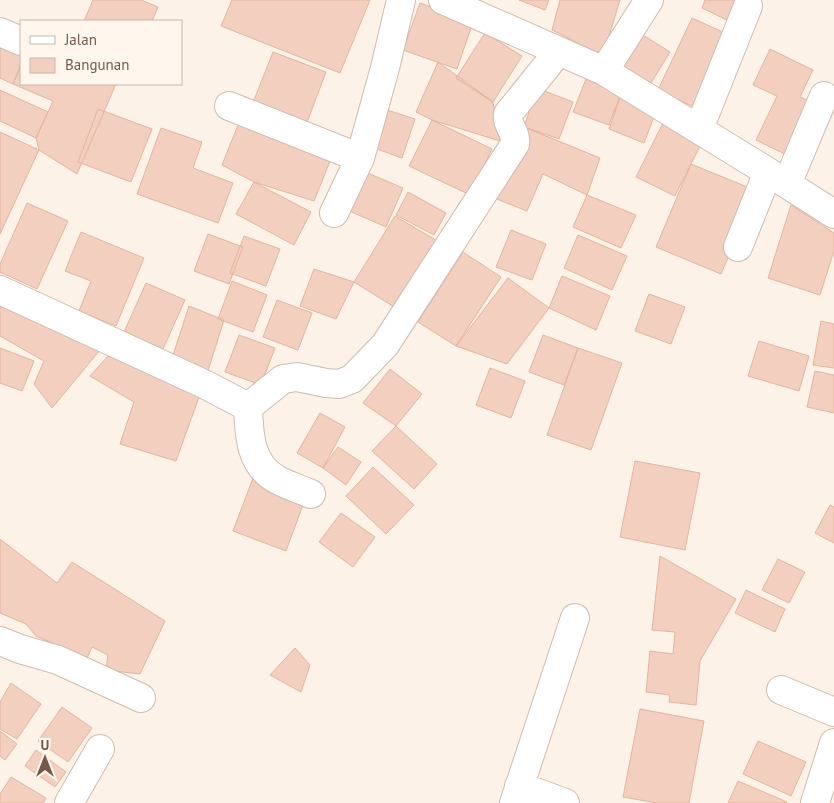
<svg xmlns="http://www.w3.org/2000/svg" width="834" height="803" font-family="'PT Sans',sans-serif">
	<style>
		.building { fill: #f2cfbe; stroke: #e4b49f }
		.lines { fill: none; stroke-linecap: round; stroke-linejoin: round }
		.minor-casing { stroke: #d0bbaf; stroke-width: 30 }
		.minor { stroke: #fff; stroke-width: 28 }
	</style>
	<rect width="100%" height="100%" fill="#fcf2e7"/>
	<path class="building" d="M 93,0 L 141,0 L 158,7 L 152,21 L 84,21 Z
		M 232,0 L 370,0 L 340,73 L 221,26 Z
		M 519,0 L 549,0 L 545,10 Z
		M 560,0 L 620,0 L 603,56 L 552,30 Z
		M 705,0 L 749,0 L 737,25 L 702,8 Z
		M 420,3 L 473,22 L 457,69 L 403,50 Z
		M 692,18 L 734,37 L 700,110 L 658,90 Z
		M 638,32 L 670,52 L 651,83 L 619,64 Z
		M 485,33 L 522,56 L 493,102 L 456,78 Z
		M 0,34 L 21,44 L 21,64 L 13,84 L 0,78 Z
		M 770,49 L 813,70 L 800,97 L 818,105 L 793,158 L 756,140 L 777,96 L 753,85 Z
		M 273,52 L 326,72 L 306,125 L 252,105 Z
		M 438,62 L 493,102 L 500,141 L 432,120 L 416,112 Z
		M 21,65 L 21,84 L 116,84 L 77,174 L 39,150 L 36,138 L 53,101 L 13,84 Z
		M 588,74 L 623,88 L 609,125 L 573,112 Z
		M 537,88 L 573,102 L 559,139 L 524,127 Z
		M 0,90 L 48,112 L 36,138 L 0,121 Z
		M 622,92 L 658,106 L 644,143 L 609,129 Z
		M 98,109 L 152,129 L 131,182 L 78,162 Z
		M 387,110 L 415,119 L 402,158 L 374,148 Z
		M 665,119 L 704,138 L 675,196 L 636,177 Z
		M 240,120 L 332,156 L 314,201 L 254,182 L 222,165 Z
		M 432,120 L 492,149 L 470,195 L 409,166 Z
		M 524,127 L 600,158 L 587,195 L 543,174 L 527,211 L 494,198 Z
		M 161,128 L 202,142 L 193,168 L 233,183 L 218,223 L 137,194 Z
		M 0,132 L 39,150 L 0,234 Z
		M 691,164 L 757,191 L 721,274 L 656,247 Z
		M 363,171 L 403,188 L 386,227 L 347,210 Z
		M 254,182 L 311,212 L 294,245 L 236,214 Z
		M 408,192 L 446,213 L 434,235 L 396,215 Z
		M 587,195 L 636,215 L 621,248 L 573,227 Z
		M 27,203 L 68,221 L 37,289 L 0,272 L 0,264 Z
		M 791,205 L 834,233 L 834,251 L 820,295 L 768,278 Z
		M 395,216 L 439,242 L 396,308 L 354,282 Z
		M 511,230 L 546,244 L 532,280 L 496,267 Z
		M 81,232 L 144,258 L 116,326 L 79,311 L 91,281 L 65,271 Z
		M 208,234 L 243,247 L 229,284 L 194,271 Z
		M 578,235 L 627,256 L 612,290 L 564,268 Z
		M 244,236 L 280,249 L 266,286 L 230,273 Z
		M 463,252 L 501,277 L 456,346 L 418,322 Z
		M 314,269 L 354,282 L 336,319 L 300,306 Z
		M 562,276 L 610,296 L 596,330 L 549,308 Z
		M 508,278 L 549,308 L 507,364 L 456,346 Z
		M 232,281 L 267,295 L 253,332 L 218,319 Z
		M 146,283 L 185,300 L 163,349 L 124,332 Z
		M 649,294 L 685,307 L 671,344 L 635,331 Z
		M 277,300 L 312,313 L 298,350 L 263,337 Z
		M 0,303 L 100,350 L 52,408 L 34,384 L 44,361 L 0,336 Z
		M 189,306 L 224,320 L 207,374 L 173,355 Z
		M 821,321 L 834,324 L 834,368 L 813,365 Z
		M 239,335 L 275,348 L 261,385 L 225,372 Z
		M 543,335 L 578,348 L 564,385 L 529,372 Z
		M 759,341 L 809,356 L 799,391 L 748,376 Z
		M 0,348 L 34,361 L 22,391 L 0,383 Z
		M 578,348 L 622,363 L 591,450 L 547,435 Z
		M 108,356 L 203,386 L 176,461 L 120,444 L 134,402 L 90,376 Z
		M 490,368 L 525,381 L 511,418 L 476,405 Z
		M 390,369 L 422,394 L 396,426 L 363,403 Z
		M 815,371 L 834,375 L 834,413 L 807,407 Z
		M 320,413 L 345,427 L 323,468 L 297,453 Z
		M 396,426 L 437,464 L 414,489 L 372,451 Z
		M 338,447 L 361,462 L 346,485 L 323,468 Z
		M 635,461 L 700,473 L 685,550 L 620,537 Z
		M 373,467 L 414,505 L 386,534 L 346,496 Z
		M 253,478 L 306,497 L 286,551 L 233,531 Z
		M 830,505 L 834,507 L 834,543 L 815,533 Z
		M 341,513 L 375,537 L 353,567 L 319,542 Z
		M 0,539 L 57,583 L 72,562 L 165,621 L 140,674 L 106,670 L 108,655 L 92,647 L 87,658 L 36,636 L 26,624 L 0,613 Z
		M 660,556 L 736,599 L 700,661 L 696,705 L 669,702 L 670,695 L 646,692 L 650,651 L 673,654 L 675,632 L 652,630 Z
		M 778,559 L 805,572 L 789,603 L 762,590 Z
		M 746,590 L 785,609 L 775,632 L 735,613 Z
		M 295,648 L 310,665 L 301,692 L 270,675 Z
		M 11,683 L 41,704 L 17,739 L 0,729 L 0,702 Z
		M 62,707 L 92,728 L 68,762 L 38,741 Z
		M 640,709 L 704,721 L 689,803 L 657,803 L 623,797 Z
		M 0,731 L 17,744 L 5,760 L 0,756 Z
		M 758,741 L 806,762 L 791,796 L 743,774 Z
		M 36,750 L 66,772 L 55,787 L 25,766 Z
		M 11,777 L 46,798 L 43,803 L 0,803 L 0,794 Z
		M 738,781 L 787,802 L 786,803 L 728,803 Z"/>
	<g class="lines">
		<g class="minor-casing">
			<path id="minor" d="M 443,0 L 604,71 L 768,172 L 834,214
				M 0,32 L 21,41
				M 604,71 L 649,0
				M 229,106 L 360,158 L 334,213
				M 699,129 L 748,6
				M 360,158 L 385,68 L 401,0
				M 787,184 L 824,96
				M 738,247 L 768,172
				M 0,290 L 204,384 L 248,407 L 283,379 L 297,377 L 326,383 L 339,384 L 352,379 L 385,345 L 515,144 C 517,132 506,125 508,114 L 558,52
				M 248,407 C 249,435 250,466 278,480 C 289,486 300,489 311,494
				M 0,641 L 20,649 L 58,660 L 141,698
				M 781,690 L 834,712
				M 519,786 L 565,803
				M 69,803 L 100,749
				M 514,803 L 575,618
				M 815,803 L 834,743"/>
		</g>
		<use href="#minor" class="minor"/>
	</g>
	<rect x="20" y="20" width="162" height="65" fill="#fff7ed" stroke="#c8b7ac"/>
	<rect x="30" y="36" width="25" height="8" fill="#ffffff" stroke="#c8b7ac"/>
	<text x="65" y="45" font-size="15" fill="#76574b">Jalan</text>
	<rect x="30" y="58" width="25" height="15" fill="#f2cfbe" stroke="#c8b7ac"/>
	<text x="65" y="70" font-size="15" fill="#76574b">Bangunan</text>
	<g transform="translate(45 758)" stroke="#fff7ed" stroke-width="4" paint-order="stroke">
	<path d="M0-4L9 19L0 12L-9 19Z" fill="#76574b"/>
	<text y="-8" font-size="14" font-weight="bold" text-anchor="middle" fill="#76574b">U</text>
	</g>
</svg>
